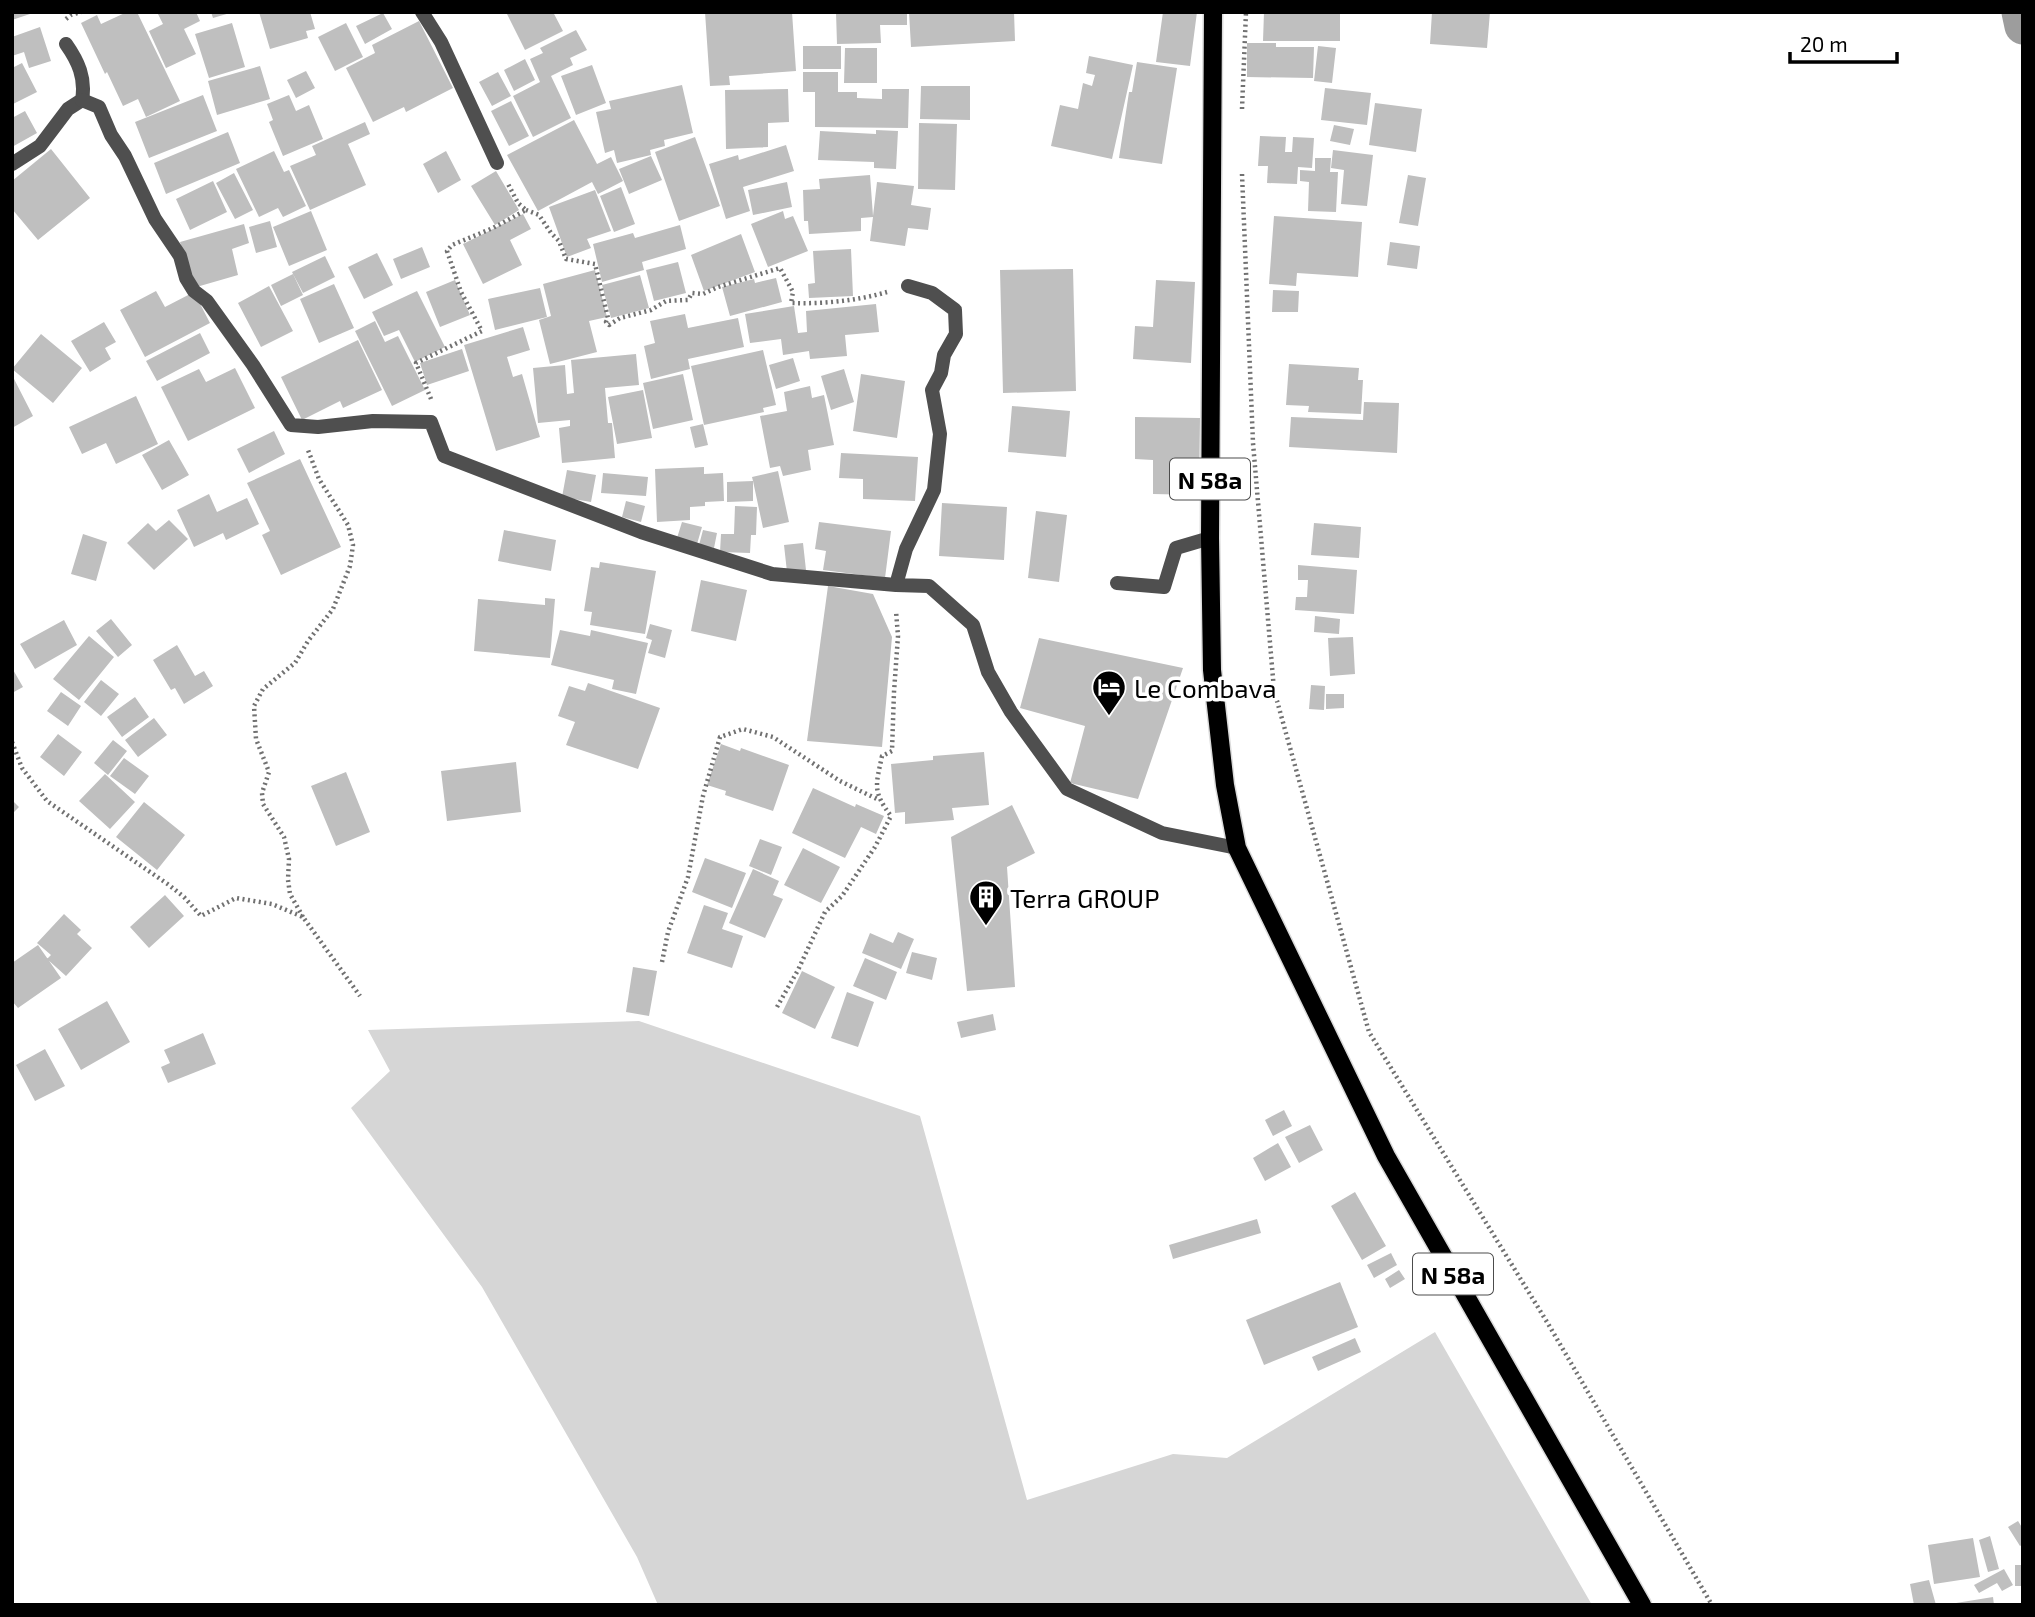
<svg xmlns="http://www.w3.org/2000/svg" width="2035" height="1617" font-family="'Exo 2',sans-serif">
	<style>
		.green { fill: #d6d6d6 }
		.lines { fill: none; stroke-linecap: round; stroke-linejoin: round }
		.canal { stroke: #9d9d9d; stroke-width: 37 }
		.building { fill: #bfbfbf }
		.primary-casing { stroke: #dbdbdb; stroke-width: 21 }
		.path { stroke: #717171; stroke-width: 4.5; stroke-dasharray: 2 3.5; stroke-linecap: butt }
		.lane { stroke: #4f4f4f; stroke-width: 14 }
		.street { stroke: #4f4f4f; stroke-width: 14 }
		.primary { stroke: #000; stroke-width: 18 }
		.labels { text-anchor: middle; dominant-baseline: central; stroke-width: 7; stroke-linejoin: round; paint-order: stroke }
		.shield { fill: #fff; stroke: #4c4c4c; stroke-width: 2 }
		.shield-label { font-size: 24px; font-weight: bold; fill: #000 }
		.poi-label { font-size: 26px; fill: #000; stroke: #fff; text-anchor: start }
	</style>
	<rect width="100%" height="100%" fill="#fff"/>
	<path class="green" d="M 639,1021 L 920,1116 L 1027,1500 L 1173,1454 L 1227,1458 L 1435,1332 L 1592,1605 L 658,1605 L 637,1557 L 482,1287 L 351,1108 L 390,1071 L 368,1030 Z"/>
	<g class="lines">
		<path class="canal" d="M 2020,12 L 2023,26"/>
	</g>
	<path class="building" d="M 12,12 L 33,12 L 33,13 L 12,20 Z
		M 127,12 L 137,12 L 180,101 L 146,117 L 138,99 L 123,106 L 107,72 L 105,74 L 81,23 L 97,15 L 101,24 Z
		M 157,12 L 196,12 L 200,21 L 184,29 L 196,54 L 166,68 L 149,31 L 163,24 Z
		M 211,12 L 230,12 L 230,13 L 213,18 Z
		M 259,12 L 310,12 L 315,29 L 306,31 L 308,38 L 270,49 Z
		M 506,12 L 553,12 L 563,31 L 525,50 Z
		M 705,12 L 792,12 L 796,71 L 729,76 L 730,85 L 710,86 Z
		M 836,12 L 907,12 L 907,25 L 880,25 L 881,43 L 837,44 Z
		M 909,12 L 1014,12 L 1015,41 L 911,47 Z
		M 1163,12 L 1197,12 L 1190,66 L 1156,62 Z
		M 1264,12 L 1340,12 L 1340,41 L 1263,41 Z
		M 1432,12 L 1490,12 L 1487,48 L 1430,44 Z
		M 383,13 L 392,29 L 365,44 L 356,26 Z
		M 419,21 L 453,88 L 406,112 L 404,107 L 373,122 L 346,68 L 375,53 L 372,45 Z
		M 232,23 L 245,67 L 209,78 L 195,34 Z
		M 346,23 L 363,57 L 335,71 L 318,37 Z
		M 40,27 L 51,61 L 29,68 L 24,52 L 12,56 L 12,37 Z
		M 576,30 L 587,50 L 570,58 L 573,65 L 551,76 L 571,118 L 533,137 L 513,96 L 540,82 L 530,59 L 543,53 L 540,48 Z
		M 1247,43 L 1276,43 L 1276,47 L 1314,47 L 1313,78 L 1247,77 Z
		M 803,46 L 841,46 L 841,69 L 803,69 Z
		M 1318,46 L 1336,48 L 1332,83 L 1314,81 Z
		M 845,48 L 877,48 L 877,83 L 844,83 Z
		M 1089,56 L 1133,65 L 1112,159 L 1051,146 L 1060,105 L 1078,109 L 1083,83 L 1092,86 L 1095,75 L 1086,73 Z
		M 525,59 L 535,80 L 514,91 L 504,70 Z
		M 1137,62 L 1177,68 L 1162,164 L 1119,158 L 1129,92 L 1132,92 Z
		M 22,63 L 37,92 L 13,104 L 12,68 Z
		M 592,65 L 606,103 L 576,115 L 561,76 Z
		M 260,66 L 270,99 L 217,115 L 208,81 Z
		M 306,71 L 315,88 L 296,98 L 287,80 Z
		M 498,72 L 511,96 L 492,106 L 479,82 Z
		M 803,72 L 838,72 L 838,92 L 857,92 L 857,98 L 882,99 L 882,89 L 909,89 L 908,128 L 815,127 L 815,92 L 803,92 Z
		M 682,85 L 693,133 L 664,140 L 665,146 L 650,150 L 651,155 L 617,163 L 614,150 L 605,153 L 596,112 L 611,109 L 609,101 Z
		M 921,86 L 970,86 L 970,120 L 920,119 Z
		M 1325,88 L 1371,93 L 1367,125 L 1321,120 Z
		M 788,89 L 789,122 L 768,123 L 768,147 L 726,149 L 725,90 Z
		M 203,95 L 217,131 L 149,158 L 135,122 Z
		M 289,95 L 296,111 L 309,105 L 323,139 L 283,156 L 269,122 L 273,120 L 267,104 Z
		M 511,101 L 529,136 L 509,146 L 491,111 Z
		M 1375,103 L 1422,109 L 1416,152 L 1369,145 Z
		M 25,111 L 37,133 L 12,147 L 12,118 Z
		M 574,120 L 597,164 L 611,157 L 623,181 L 598,194 L 592,182 L 538,211 L 507,155 Z
		M 365,122 L 370,134 L 348,144 L 366,185 L 310,210 L 290,166 L 316,155 L 312,146 Z
		M 919,123 L 957,124 L 955,190 L 918,189 Z
		M 1334,125 L 1354,129 L 1350,145 L 1330,141 Z
		M 876,130 L 898,131 L 896,169 L 874,168 L 874,162 L 818,160 L 820,131 L 876,134 Z
		M 228,132 L 240,163 L 166,194 L 154,163 Z
		M 1260,136 L 1286,137 L 1285,152 L 1292,152 L 1293,137 L 1314,138 L 1312,168 L 1298,167 L 1297,184 L 1267,183 L 1268,166 L 1258,166 Z
		M 695,137 L 720,206 L 679,221 L 655,152 Z
		M 786,145 L 794,171 L 743,187 L 750,211 L 726,219 L 709,164 L 738,155 L 739,160 Z
		M 51,149 L 90,198 L 38,240 L 12,209 L 12,181 Z
		M 1333,150 L 1373,155 L 1367,206 L 1341,204 L 1344,170 L 1331,168 Z
		M 274,151 L 284,172 L 289,170 L 306,206 L 283,217 L 278,208 L 259,217 L 236,169 Z
		M 446,151 L 461,180 L 438,193 L 423,164 Z
		M 651,156 L 662,180 L 629,194 L 619,169 Z
		M 1315,158 L 1331,158 L 1330,172 L 1338,172 L 1336,212 L 1308,211 L 1309,182 L 1300,181 L 1300,170 L 1315,171 Z
		M 496,171 L 519,210 L 495,225 L 471,186 Z
		M 234,173 L 253,210 L 235,219 L 216,183 Z
		M 870,175 L 873,216 L 877,182 L 914,186 L 911,205 L 931,208 L 928,230 L 908,228 L 905,246 L 870,241 L 873,217 L 861,218 L 861,231 L 809,234 L 808,221 L 804,221 L 803,190 L 820,189 L 819,179 Z
		M 1408,175 L 1426,178 L 1418,226 L 1399,223 Z
		M 213,181 L 227,212 L 190,230 L 176,199 Z
		M 787,182 L 792,207 L 753,215 L 748,190 Z
		M 621,187 L 635,224 L 614,232 L 600,196 Z
		M 595,190 L 611,231 L 587,239 L 591,248 L 567,257 L 549,207 Z
		M 311,211 L 327,250 L 289,266 L 273,227 Z
		M 783,211 L 785,219 L 793,216 L 808,251 L 768,267 L 751,224 Z
		M 523,214 L 531,229 L 510,240 L 522,265 L 483,284 L 463,244 Z
		M 1274,216 L 1362,222 L 1358,277 L 1297,273 L 1296,286 L 1269,284 Z
		M 270,221 L 277,247 L 256,253 L 249,227 Z
		M 244,224 L 249,243 L 232,249 L 238,275 L 193,288 L 180,242 Z
		M 680,225 L 686,249 L 642,262 L 644,270 L 602,282 L 593,244 L 633,233 L 635,238 Z
		M 741,234 L 755,272 L 704,291 L 691,255 Z
		M 1390,242 L 1420,246 L 1417,269 L 1387,265 Z
		M 422,247 L 430,267 L 401,279 L 393,259 Z
		M 851,249 L 853,296 L 809,298 L 808,284 L 815,283 L 813,251 Z
		M 377,253 L 393,285 L 364,299 L 348,267 Z
		M 325,256 L 335,277 L 303,293 L 292,272 Z
		M 678,262 L 686,293 L 654,301 L 646,270 Z
		M 1073,269 L 1076,391 L 1003,393 L 1000,270 Z
		M 595,270 L 607,317 L 589,321 L 597,352 L 550,364 L 539,320 L 551,316 L 543,284 Z
		M 293,274 L 303,295 L 281,306 L 271,285 Z
		M 640,275 L 649,308 L 611,318 L 602,285 Z
		M 776,278 L 782,302 L 730,316 L 722,287 L 754,279 L 755,283 Z
		M 455,280 L 470,315 L 440,327 L 426,292 Z
		M 1156,280 L 1195,282 L 1191,363 L 1133,359 L 1135,326 L 1153,327 Z
		M 334,284 L 354,328 L 319,343 L 300,299 Z
		M 269,286 L 293,331 L 261,347 L 238,303 Z
		M 540,288 L 547,317 L 495,330 L 488,299 Z
		M 1273,290 L 1299,291 L 1298,312 L 1272,312 Z
		M 156,291 L 165,307 L 194,292 L 210,323 L 145,357 L 120,310 Z
		M 417,291 L 445,347 L 415,362 L 399,330 L 384,336 L 372,312 Z
		M 876,304 L 879,332 L 845,335 L 847,356 L 810,359 L 809,351 L 783,355 L 781,339 L 750,343 L 745,314 L 794,306 L 798,333 L 807,332 L 806,311 Z
		M 685,314 L 688,328 L 738,318 L 744,347 L 688,359 L 690,369 L 651,379 L 644,346 L 655,343 L 650,321 Z
		M 375,321 L 385,342 L 398,336 L 425,390 L 392,406 L 355,331 Z
		M 104,322 L 116,342 L 105,348 L 111,359 L 90,372 L 71,341 Z
		M 523,327 L 530,350 L 507,357 L 513,377 L 522,374 L 540,437 L 496,451 L 464,345 Z
		M 200,333 L 210,353 L 157,381 L 146,361 Z
		M 41,334 L 82,368 L 53,403 L 12,369 Z
		M 358,340 L 382,390 L 343,408 L 340,401 L 302,420 L 281,377 Z
		M 462,349 L 469,371 L 427,385 L 420,363 Z
		M 763,350 L 776,405 L 763,408 L 764,412 L 704,425 L 691,366 Z
		M 636,354 L 639,385 L 605,388 L 608,423 L 612,423 L 615,458 L 562,463 L 559,428 L 570,426 L 570,420 L 538,423 L 533,368 L 565,365 L 567,394 L 574,393 L 571,360 Z
		M 793,358 L 800,381 L 776,389 L 769,365 Z
		M 1289,364 L 1359,368 L 1358,380 L 1363,380 L 1361,414 L 1308,412 L 1309,406 L 1286,405 Z
		M 235,368 L 255,408 L 188,441 L 161,387 L 199,369 L 206,382 Z
		M 844,369 L 854,402 L 831,410 L 821,376 Z
		M 683,374 L 693,420 L 653,429 L 643,383 Z
		M 861,374 L 905,381 L 897,438 L 853,431 Z
		M 12,375 L 33,416 L 12,428 Z
		M 810,386 L 812,398 L 824,395 L 834,445 L 808,450 L 811,470 L 783,476 L 780,466 L 770,468 L 760,416 L 787,411 L 784,392 Z
		M 643,390 L 652,438 L 617,444 L 608,397 Z
		M 136,396 L 158,444 L 116,464 L 106,443 L 82,454 L 69,427 Z
		M 1364,402 L 1399,403 L 1397,453 L 1289,447 L 1291,417 L 1363,420 Z
		M 1012,406 L 1070,411 L 1066,457 L 1008,452 Z
		M 1135,417 L 1200,418 L 1199,495 L 1153,494 L 1153,460 L 1135,459 Z
		M 703,424 L 708,445 L 695,448 L 690,427 Z
		M 274,431 L 285,454 L 249,473 L 237,449 Z
		M 169,440 L 189,475 L 162,490 L 142,455 Z
		M 841,453 L 918,457 L 915,501 L 863,499 L 863,479 L 839,478 Z
		M 300,459 L 341,547 L 281,575 L 262,535 L 270,531 L 247,483 Z
		M 704,467 L 704,474 L 723,473 L 724,501 L 705,502 L 705,506 L 690,507 L 690,520 L 657,522 L 655,469 Z
		M 567,470 L 596,475 L 591,502 L 562,497 Z
		M 778,471 L 789,522 L 763,528 L 753,481 L 753,501 L 727,502 L 727,482 L 753,481 L 752,477 Z
		M 603,473 L 648,477 L 646,496 L 601,493 Z
		M 209,494 L 217,512 L 247,498 L 259,524 L 226,540 L 223,533 L 194,547 L 177,510 Z
		M 626,501 L 645,506 L 641,522 L 622,517 Z
		M 942,503 L 1007,507 L 1004,560 L 939,556 Z
		M 735,506 L 757,507 L 756,535 L 751,535 L 750,553 L 720,552 L 721,534 L 734,534 Z
		M 1036,511 L 1067,515 L 1059,582 L 1028,578 Z
		M 169,520 L 188,539 L 154,570 L 127,543 L 148,523 L 156,531 Z
		M 682,522 L 702,527 L 697,544 L 677,538 Z
		M 819,522 L 891,531 L 885,578 L 823,570 L 826,551 L 815,549 Z
		M 1314,523 L 1361,527 L 1359,558 L 1311,555 Z
		M 504,530 L 556,540 L 551,571 L 498,561 Z
		M 703,530 L 717,533 L 714,548 L 699,545 Z
		M 83,534 L 107,542 L 96,581 L 71,574 Z
		M 803,543 L 806,570 L 787,572 L 784,545 Z
		M 600,562 L 656,571 L 645,634 L 590,625 L 592,612 L 584,611 L 591,567 L 599,568 Z
		M 1298,565 L 1357,570 L 1354,614 L 1295,610 L 1296,597 L 1307,597 L 1308,580 L 1298,580 Z
		M 701,580 L 747,590 L 736,641 L 691,631 Z
		M 828,586 L 873,594 L 892,637 L 882,747 L 807,741 Z
		M 545,598 L 555,599 L 550,658 L 474,651 L 478,599 L 545,605 Z
		M 1315,616 L 1340,619 L 1339,634 L 1314,632 Z
		M 111,619 L 132,645 L 118,657 L 96,631 Z
		M 64,620 L 77,645 L 35,669 L 20,644 Z
		M 650,624 L 672,630 L 665,658 L 648,653 L 652,640 L 646,638 Z
		M 560,630 L 590,636 L 591,630 L 648,643 L 636,694 L 612,689 L 614,680 L 551,665 Z
		M 89,636 L 114,657 L 79,700 L 53,679 Z
		M 1353,637 L 1355,674 L 1330,676 L 1328,638 Z
		M 1039,638 L 1183,668 L 1138,799 L 1070,783 L 1085,726 L 1020,708 Z
		M 177,645 L 195,676 L 204,671 L 213,686 L 184,704 L 175,688 L 171,690 L 153,660 Z
		M 12,668 L 23,687 L 12,693 Z
		M 101,680 L 119,694 L 101,716 L 84,702 Z
		M 588,683 L 660,708 L 638,769 L 566,745 L 575,722 L 558,716 L 569,686 L 585,691 Z
		M 1311,685 L 1325,686 L 1324,710 L 1309,709 Z
		M 61,692 L 81,706 L 68,726 L 47,711 Z
		M 1326,694 L 1344,694 L 1344,708 L 1326,709 Z
		M 135,697 L 149,717 L 122,737 L 107,717 Z
		M 154,718 L 167,735 L 138,757 L 125,740 Z
		M 58,734 L 82,752 L 64,776 L 40,757 Z
		M 113,740 L 127,751 L 108,775 L 94,763 Z
		M 721,744 L 740,751 L 741,748 L 789,765 L 773,811 L 725,795 L 726,791 L 707,785 Z
		M 984,752 L 989,805 L 952,808 L 954,820 L 905,824 L 905,812 L 895,813 L 891,764 L 933,760 L 933,756 Z
		M 124,758 L 149,776 L 135,794 L 110,776 Z
		M 516,762 L 521,812 L 447,821 L 441,771 Z
		M 346,772 L 370,832 L 336,846 L 311,786 Z
		M 105,774 L 135,802 L 110,829 L 79,801 Z
		M 813,788 L 855,807 L 856,804 L 884,816 L 876,834 L 861,827 L 845,858 L 792,833 Z
		M 12,800 L 19,807 L 12,814 Z
		M 144,802 L 185,835 L 157,870 L 116,837 Z
		M 1012,805 L 1035,853 L 1007,867 L 1015,987 L 967,991 L 951,837 Z
		M 760,839 L 782,847 L 771,875 L 749,866 Z
		M 803,848 L 840,867 L 821,903 L 784,885 Z
		M 705,858 L 746,873 L 732,908 L 692,892 Z
		M 753,869 L 779,881 L 773,895 L 783,899 L 765,938 L 729,923 Z
		M 165,895 L 184,916 L 149,948 L 130,927 Z
		M 704,905 L 728,913 L 722,929 L 743,936 L 732,968 L 687,953 Z
		M 64,914 L 81,930 L 77,934 L 92,948 L 66,976 L 47,959 L 51,955 L 37,943 Z
		M 898,932 L 914,939 L 901,969 L 862,953 L 870,933 L 893,943 Z
		M 38,945 L 61,978 L 18,1008 L 12,1001 L 12,963 Z
		M 912,952 L 937,958 L 932,980 L 906,973 Z
		M 865,958 L 897,972 L 886,1000 L 853,986 Z
		M 633,967 L 657,971 L 649,1016 L 626,1012 Z
		M 802,971 L 835,987 L 815,1029 L 782,1013 Z
		M 847,992 L 874,1002 L 858,1047 L 831,1038 Z
		M 107,1001 L 130,1042 L 81,1070 L 58,1029 Z
		M 993,1014 L 996,1030 L 961,1038 L 957,1022 Z
		M 203,1033 L 216,1064 L 168,1083 L 161,1067 L 170,1063 L 164,1050 Z
		M 45,1049 L 65,1086 L 35,1101 L 16,1065 Z
		M 1284,1110 L 1292,1126 L 1273,1136 L 1265,1120 Z
		M 1310,1125 L 1323,1150 L 1299,1163 L 1285,1137 Z
		M 1278,1143 L 1291,1167 L 1265,1181 L 1253,1158 Z
		M 1355,1192 L 1386,1246 L 1362,1260 L 1331,1206 Z
		M 1257,1219 L 1261,1233 L 1173,1259 L 1169,1245 Z
		M 1391,1253 L 1397,1265 L 1374,1278 L 1367,1265 Z
		M 1399,1270 L 1405,1279 L 1390,1288 L 1385,1279 Z
		M 1340,1282 L 1358,1327 L 1264,1365 L 1246,1320 Z
		M 1355,1338 L 1361,1352 L 1318,1371 L 1312,1357 Z
		M 2018,1521 L 2023,1529 L 2023,1544 L 2020,1546 L 2008,1527 Z
		M 1990,1536 L 1999,1569 L 1988,1572 L 1979,1540 Z
		M 1973,1538 L 1980,1577 L 1934,1584 L 1928,1545 Z
		M 2015,1565 L 2023,1565 L 2023,1586 L 2015,1586 Z
		M 2004,1569 L 2013,1585 L 2002,1591 L 1997,1583 L 1979,1593 L 1974,1585 Z
		M 1929,1580 L 1936,1605 L 1914,1605 L 1910,1584 Z
		M 1993,1597 L 1994,1605 L 1956,1605 L 1956,1603 Z"/>
	<g class="lines">
		<g class="primary-casing">
			<path id="primary" d="M 1213,12 L 1210,538 L 1212,670 L 1225,785 L 1237,848 L 1386,1156 L 1642,1605"/>
		</g>
		<path class="path" d="M 66,19 L 71,15 L 81,12
			M 1242,109 L 1246,12
			M 1242,174 L 1253,443 L 1274,690 L 1369,1032 L 1547,1322 L 1712,1605
			M 526,210 L 539,215 L 551,233 L 559,241 L 566,259 L 595,264 L 608,318 L 606,322 L 609,325 L 620,318 L 651,310 L 666,301 L 688,300 L 692,293 L 703,294 L 718,287 L 780,268 L 793,292 L 791,303 C 823,304 856,301 887,292
			M 431,399 L 416,363 L 482,331 L 461,292 L 447,251 L 452,245 L 493,228 L 526,210 L 518,203 L 507,182
			M 12,742 L 22,768 L 47,801 L 169,885 L 184,897 L 201,916 L 236,898 L 272,904 L 303,917 L 360,996
			M 303,917 L 290,894 L 288,880 L 289,859 L 284,837 L 263,804 L 262,793 L 269,772 L 256,739 L 254,706 L 263,689 L 295,663 L 308,641 L 333,609 L 350,566 L 353,545 L 348,525 L 319,479 L 308,450
			M 662,962 L 668,932 L 688,877 L 703,796 L 720,737 L 743,729 L 773,737 L 840,781 L 879,800
			M 777,1007 L 798,970 L 825,912 L 842,896 L 875,847 L 891,816 C 872,791 876,785 882,756 L 892,751 L 894,692 L 898,636 L 896,611"/>
		<path class="lane" d="M 422,12 L 441,42 L 497,163
			M 12,164 L 40,146 L 68,109 L 82,100 C 86,78 78,61 66,44
			M 1117,583 L 1164,587 L 1176,548 L 1210,538"/>
		<path class="street" d="M 82,100 L 99,107 L 111,135 L 125,156 L 155,219 L 180,256 L 186,278 L 194,291 L 207,301 L 253,365 L 291,425 L 318,427 L 373,421 L 431,422 L 444,456 L 641,532 L 772,574 L 896,585 L 929,586 L 973,625 L 988,672 L 1011,712 L 1067,789 L 1162,833 L 1237,848
			M 896,585 L 906,549 L 934,490 L 940,434 L 932,390 L 941,373 L 944,355 L 956,334 L 955,310 L 932,293 L 908,286"/>
		<use href="#primary" class="primary"/>
	</g>
	<defs>
		<g id="hotel-pin" transform="scale(1.75)"><path d="M0 17L-7.5 6A9.5 9.5 0 1 1 7.5 6Z" fill="#000" stroke="#fff"/><path d="M-6-4.5h1.5V1H6V5H4.5V3h-9V5H-6ZM-4 0a1.8 1.8 0 1 1 3.6 0ZM.5 0V-2.5h3Q6-2.5 6 0Z" fill="#fff"/></g>
		<g id="building-pin" transform="scale(1.75)"><path d="M0 17L-7.5 6A9.5 9.5 0 1 1 7.5 6Z" fill="#000" stroke="#fff"/><path d="M-4-6H4V6H1V3H-1V6H-4ZM-2.5-4.3h1.7v1.8h-1.7ZM.8-4.3h1.7v1.8H.8ZM-2.5-1h1.7V.8h-1.7ZM.8-1h1.7V.8H.8Z" fill="#fff"/></g>
	</defs>
	<g fill-rule="evenodd">
		<use href="#hotel-pin" x="1109" y="687"/>
		<use href="#building-pin" x="986" y="897"/>
	</g>
	<g class="labels">
		<g class="shield">
			<rect x="1170" y="458.5" width="80" height="41" rx="5"/>
			<rect x="1413" y="1253.5" width="80" height="41" rx="5"/>
		</g>
		<g class="shield-label">
			<text x="1210" y="479">N 58a</text>
			<text x="1453" y="1274">N 58a</text>
		</g>
		<g class="poi-label">
			<text x="1134" y="687">Le Combava</text>
			<text x="1010" y="897">Terra GROUP</text>
		</g>
	</g>
	<rect width="2035" height="1617" fill="none" stroke="#000000" stroke-width="28"/>
	<path d="M1790 52v10h107v-10" fill="none" stroke="#000000" stroke-width="3.5"/>
	<text x="1800" y="52" font-size="21" fill="#000000" stroke="#ffffff" stroke-width="5" paint-order="stroke">20 m</text>
</svg>
